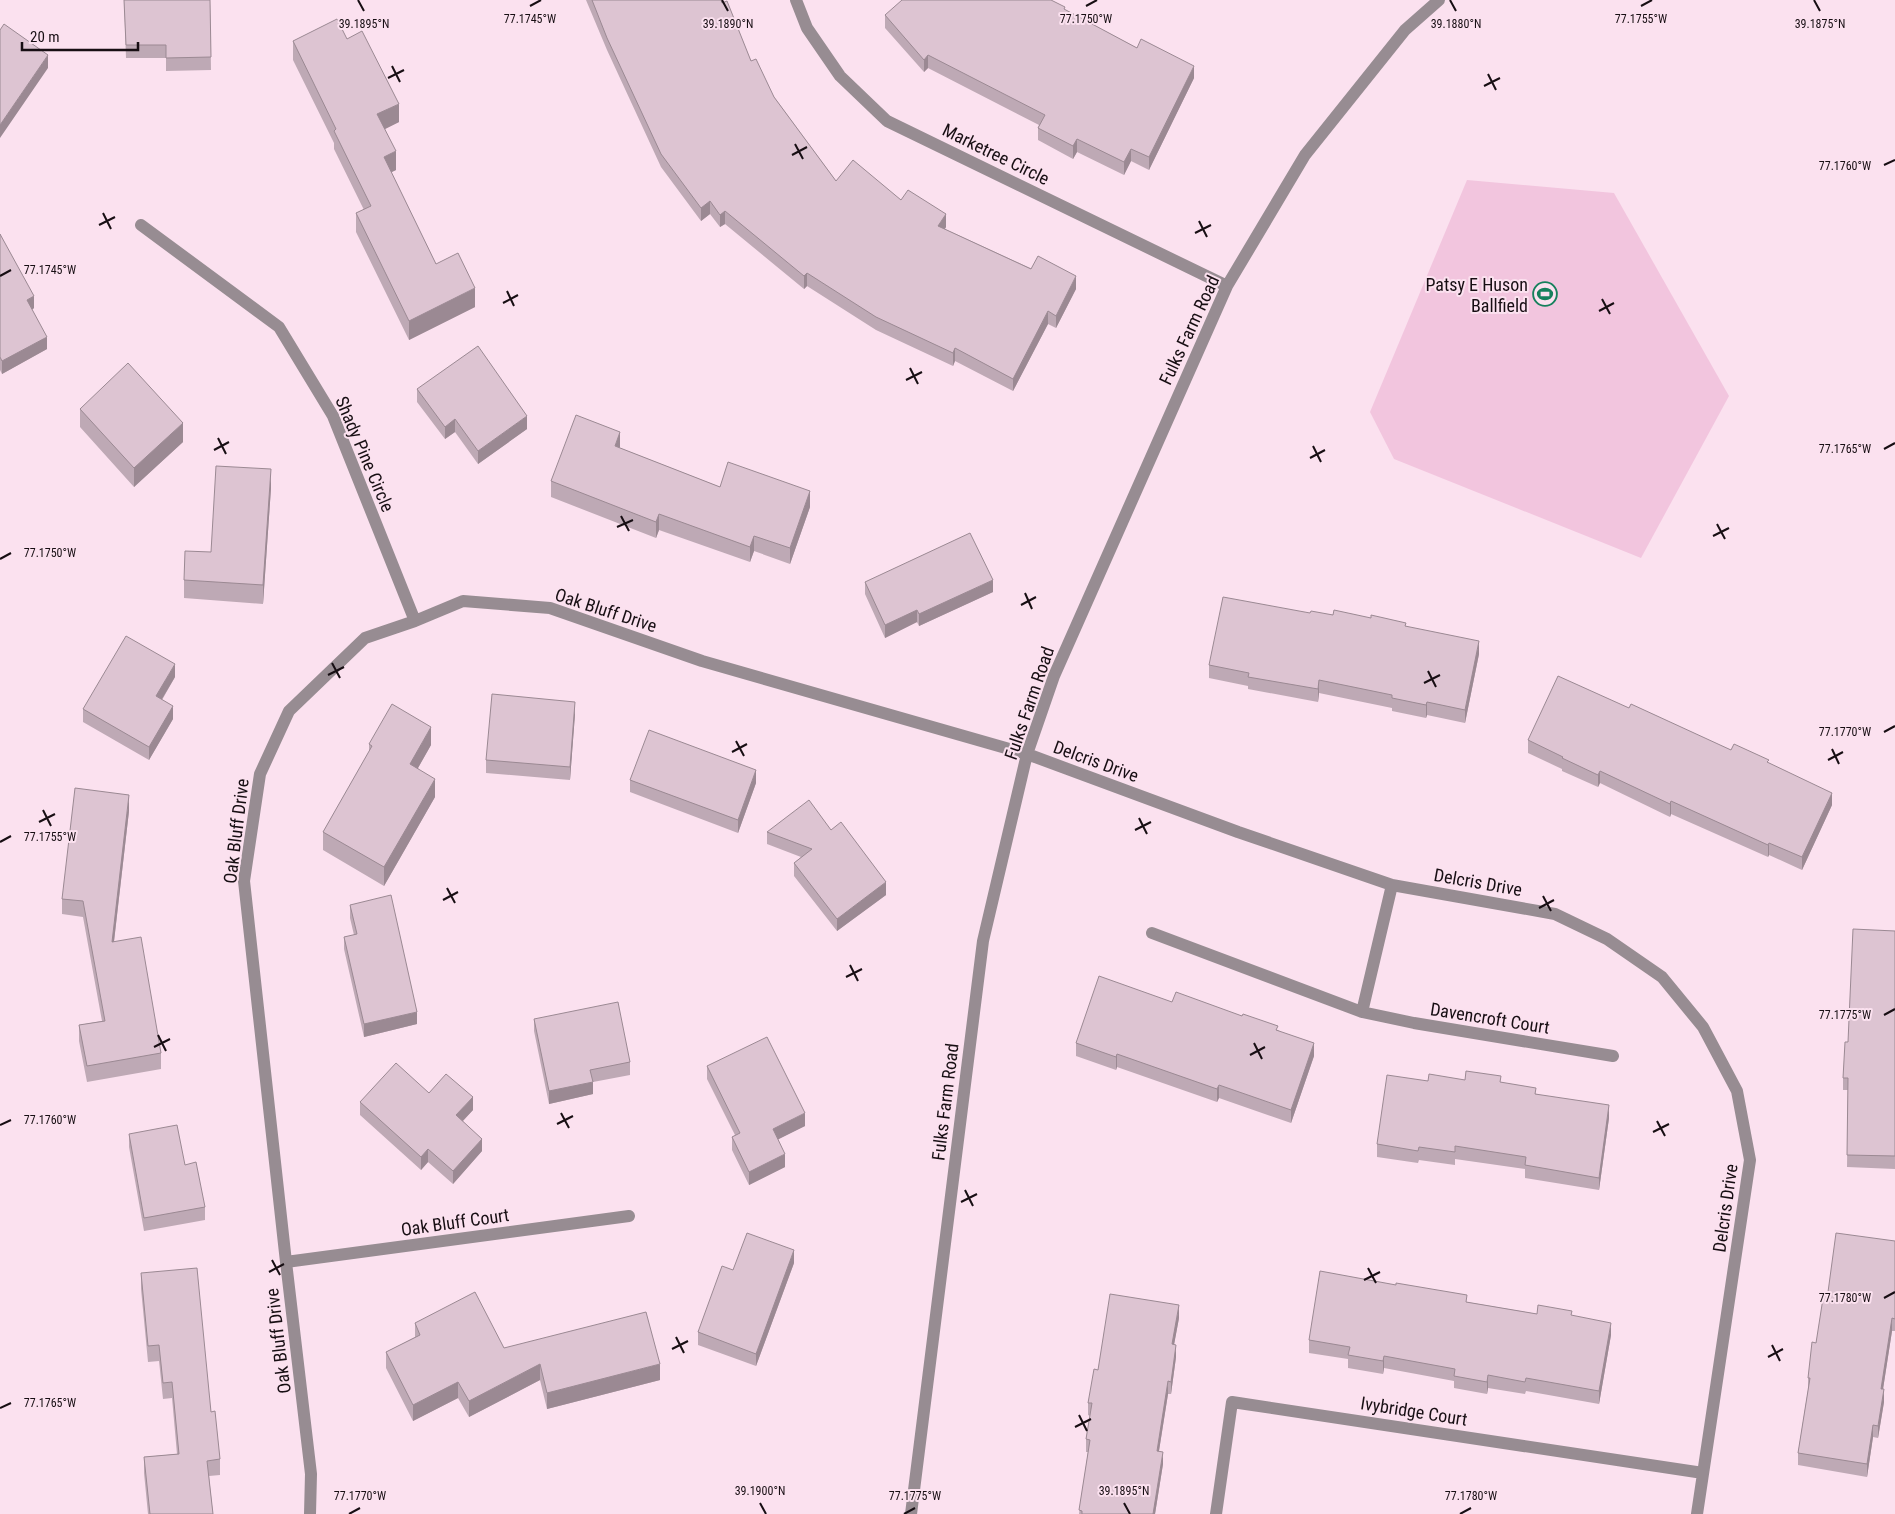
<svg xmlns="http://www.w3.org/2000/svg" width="1895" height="1514" font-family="'Roboto Condensed',sans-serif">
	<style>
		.green { fill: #f2c5de }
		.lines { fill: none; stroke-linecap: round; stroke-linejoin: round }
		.minor { stroke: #978c92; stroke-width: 12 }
		.wall { fill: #bea9b5 }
		.shaded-wall { fill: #9b8993 }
		.building { fill: #ddc4d2; stroke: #9b8993 }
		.ticks { fill: none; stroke: #170e13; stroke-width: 2 }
		.labels { text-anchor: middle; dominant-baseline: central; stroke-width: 4; stroke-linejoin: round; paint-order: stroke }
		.street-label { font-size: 18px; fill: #170e13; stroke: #fbe1ef }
		.poi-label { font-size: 18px; fill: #170e13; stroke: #fbe1ef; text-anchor: end }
		.ticks-label { font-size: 12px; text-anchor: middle; fill: #170e13; stroke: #fbe1ef; stroke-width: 4; stroke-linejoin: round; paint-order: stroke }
	</style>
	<rect width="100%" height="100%" fill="#fbe1ef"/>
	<path class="green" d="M 1467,180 L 1614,193 L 1729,396 L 1641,558 L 1394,459 L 1370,412 Z"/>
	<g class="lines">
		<path class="minor" d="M 796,0 L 807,28 L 840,76 L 887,121 L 1227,286
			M 141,225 L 279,327 L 333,416 L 415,621
			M 1152,933 L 1362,1012 L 1414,1023 L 1613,1056
			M 1362,1012 L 1392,885
			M 286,1262 L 629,1216
			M 310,1514 L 311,1474 L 286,1262 L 244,881 L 260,774 L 289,711 L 365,638 L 415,621 L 463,601 L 550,608 L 702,661 L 1027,754 L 1238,832 L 1392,885 L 1555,914 L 1607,939 L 1662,977 L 1703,1027 L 1737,1091 L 1750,1160 L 1697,1514
			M 911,1514 L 983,941 L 1027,754 L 1054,676 L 1227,286 L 1305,155 L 1405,30 L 1439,0
			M 1216,1514 L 1232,1402 L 1703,1473"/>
	</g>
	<path class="wall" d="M 124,0 L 210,0 L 211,70 L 166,71 L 166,58 L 126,58 Z
		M 586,0 L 721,0 L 751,61 L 774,97 L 836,181 L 901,200 L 946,227 L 945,229 L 1076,289 L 1056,328 L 1048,324 L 1013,391 L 955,361 L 953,366 L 876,330 L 807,286 L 804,289 L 725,224 L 720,227 L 710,214 L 701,221 L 661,167 L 607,50 Z
		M 1065,10 L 1194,78 L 1149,170 L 1131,161 L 1124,175 L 1077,152 L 1073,159 L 1038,140 L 1038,128 L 1039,125 L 928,68 L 924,72 L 885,28 L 885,15 Z
		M 347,39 L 399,122 L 385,129 L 396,170 L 391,172 L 436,264 L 475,307 L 409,340 L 356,232 L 356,213 L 364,210 L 334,149 L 334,143 L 293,60 L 293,41 Z
		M 0,234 L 34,308 L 32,310 L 47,349 L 2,374 L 0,370 Z
		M 417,389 L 527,429 L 478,464 L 455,432 L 445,439 L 417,402 Z
		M 80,409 L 183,442 L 134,487 L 80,427 Z
		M 620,448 L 720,487 L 810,507 L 790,564 L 754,551 L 750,562 L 659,530 L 656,538 L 551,497 L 551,481 Z
		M 271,488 L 263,604 L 184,598 L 184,580 L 211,552 Z
		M 865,582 L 993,592 L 919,626 L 917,622 L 885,638 L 865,594 Z
		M 1310,613 L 1333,615 L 1406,626 L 1479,654 L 1465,723 L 1427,715 L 1426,718 L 1392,711 L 1392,708 L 1319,693 L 1318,702 L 1248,689 L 1248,686 L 1209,678 L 1209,665 Z
		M 175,677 L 162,700 L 173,719 L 149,760 L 83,722 L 83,709 Z
		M 1629,708 L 1731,750 L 1769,763 L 1832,805 L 1802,870 L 1769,855 L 1768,857 L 1671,814 L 1670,817 L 1600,783 L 1598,787 L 1562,771 L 1562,769 L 1528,753 L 1528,740 Z
		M 575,714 L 570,780 L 486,773 L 486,760 Z
		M 369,744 L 431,745 L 418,768 L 435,797 L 384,886 L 323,850 L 323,832 L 369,752 Z
		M 630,780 L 756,783 L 738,833 L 630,792 Z
		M 129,811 L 114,942 L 161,1053 L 161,1069 L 87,1082 L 79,1041 L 79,1025 L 102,1021 L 83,917 L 62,914 L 62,899 Z
		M 831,830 L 886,895 L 837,931 L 794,876 L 794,863 L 801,857 L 767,844 L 767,832 Z
		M 350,905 L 417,1024 L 364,1037 L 344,949 L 344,937 L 354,935 L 350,918 Z
		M 1895,931 L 1895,1169 L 1847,1167 L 1848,1090 L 1843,1090 L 1843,1078 L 1848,1042 Z
		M 1172,1002 L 1278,1030 L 1314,1056 L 1291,1123 L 1219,1098 L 1217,1102 L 1117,1067 L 1116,1070 L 1076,1056 L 1076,1043 Z
		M 534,1019 L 630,1062 L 630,1075 L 593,1082 L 593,1094 L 549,1104 L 534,1031 Z
		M 707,1066 L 805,1126 L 778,1139 L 785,1167 L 749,1185 L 732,1150 L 732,1137 L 735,1135 L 707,1079 Z
		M 1465,1080 L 1501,1082 L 1609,1118 L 1599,1190 L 1525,1178 L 1525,1169 L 1455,1159 L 1455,1165 L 1419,1160 L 1418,1163 L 1377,1157 L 1377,1144 L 1428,1081 Z
		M 429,1093 L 473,1110 L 463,1121 L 482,1151 L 453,1184 L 428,1162 L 421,1170 L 360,1115 L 360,1102 Z
		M 129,1134 L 185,1165 L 205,1207 L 205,1220 L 144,1231 L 129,1147 Z
		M 1895,1241 L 1895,1331 L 1892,1331 L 1883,1389 L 1884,1402 L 1878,1438 L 1873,1437 L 1867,1477 L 1798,1465 L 1798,1453 L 1808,1390 L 1808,1378 L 1828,1292 Z
		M 794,1263 L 756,1366 L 698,1345 L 698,1332 L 733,1270 Z
		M 141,1273 L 211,1412 L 220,1459 L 220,1475 L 209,1476 L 213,1514 L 148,1514 L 144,1473 L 144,1457 L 177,1454 L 172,1398 L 163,1399 L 159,1361 L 148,1362 L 141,1289 Z
		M 1467,1302 L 1537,1314 L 1572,1316 L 1611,1335 L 1599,1404 L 1526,1391 L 1525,1394 L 1488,1388 L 1487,1394 L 1454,1388 L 1454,1381 L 1384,1368 L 1383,1374 L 1348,1368 L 1348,1359 L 1309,1353 L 1309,1340 Z
		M 1179,1318 L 1174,1344 L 1176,1357 L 1171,1394 L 1168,1394 L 1159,1451 L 1163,1464 L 1155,1514 L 1079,1514 L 1088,1452 L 1086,1452 L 1086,1439 L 1090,1416 L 1088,1415 L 1088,1403 L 1098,1370 Z
		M 415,1323 L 504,1348 L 660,1380 L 547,1409 L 540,1380 L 469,1417 L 458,1398 L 413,1421 L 386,1368 L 386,1352 L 415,1337 Z"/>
	<path class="shaded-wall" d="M 48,55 L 48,68 L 0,138 L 0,125 Z
		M 928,55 L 928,68 L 924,72 L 924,60 Z
		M 1194,66 L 1194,78 L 1149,170 L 1149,157 Z
		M 399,104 L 399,122 L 377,133 L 377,114 Z
		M 1077,139 L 1077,152 L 1073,159 L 1073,146 Z
		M 1131,149 L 1131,161 L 1124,175 L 1124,162 Z
		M 396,151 L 396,170 L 384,176 L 384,157 Z
		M 710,201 L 710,214 L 701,221 L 701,208 Z
		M 725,211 L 725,224 L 720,227 L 720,215 Z
		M 946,214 L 946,227 L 938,239 L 938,226 Z
		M 807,273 L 807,286 L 804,289 L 804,276 Z
		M 1076,276 L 1076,289 L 1056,328 L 1056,316 Z
		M 475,288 L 475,307 L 409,340 L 409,321 Z
		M 34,296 L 34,308 L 27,313 L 27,300 Z
		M 1048,311 L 1048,324 L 1013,391 L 1013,379 Z
		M 47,337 L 47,349 L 2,374 L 2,361 Z
		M 955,348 L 955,361 L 953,366 L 953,353 Z
		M 527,416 L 527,429 L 478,464 L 478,451 Z
		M 455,419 L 455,432 L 445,439 L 445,427 Z
		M 183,423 L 183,442 L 134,487 L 134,468 Z
		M 620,432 L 620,448 L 615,446 Z
		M 271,469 L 271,488 L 263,604 L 263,585 Z
		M 810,491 L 810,507 L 790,564 L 790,548 Z
		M 659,514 L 659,530 L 656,538 L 656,522 Z
		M 754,536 L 754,551 L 750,562 L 750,547 Z
		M 993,580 L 993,592 L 919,626 L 919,614 Z
		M 917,610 L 917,622 L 885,638 L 885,625 Z
		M 1479,641 L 1479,654 L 1465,723 L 1465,710 Z
		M 175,664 L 175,677 L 156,709 L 156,696 Z
		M 1319,680 L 1319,693 L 1318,702 L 1318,689 Z
		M 575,702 L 575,714 L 570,780 L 570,767 Z
		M 1427,702 L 1427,715 L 1426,718 L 1426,705 Z
		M 173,706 L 173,719 L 149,760 L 149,747 Z
		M 431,727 L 431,745 L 410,782 L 410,764 Z
		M 756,770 L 756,783 L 738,833 L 738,820 Z
		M 1600,771 L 1600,783 L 1598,787 L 1598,775 Z
		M 435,779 L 435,797 L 384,886 L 384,867 Z
		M 1832,793 L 1832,805 L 1802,870 L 1802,857 Z
		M 129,795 L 129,811 L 112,958 L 112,942 Z
		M 1671,801 L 1671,814 L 1670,817 L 1670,804 Z
		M 1769,843 L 1769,855 L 1768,857 L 1768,845 Z
		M 886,882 L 886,895 L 837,931 L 837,919 Z
		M 417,1012 L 417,1024 L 364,1037 L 364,1024 Z
		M 1314,1043 L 1314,1056 L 1291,1123 L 1291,1110 Z
		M 1117,1054 L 1117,1067 L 1116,1070 L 1116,1057 Z
		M 593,1082 L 593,1094 L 549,1104 L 549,1091 Z
		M 1219,1085 L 1219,1098 L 1217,1102 L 1217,1089 Z
		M 473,1097 L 473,1110 L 456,1128 L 456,1115 Z
		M 1609,1105 L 1609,1118 L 1599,1190 L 1599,1178 Z
		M 805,1113 L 805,1126 L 773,1142 L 773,1129 Z
		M 482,1139 L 482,1151 L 453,1184 L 453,1171 Z
		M 428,1149 L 428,1162 L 421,1170 L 421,1157 Z
		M 785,1154 L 785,1167 L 749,1185 L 749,1172 Z
		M 794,1250 L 794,1263 L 756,1366 L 756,1354 Z
		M 1179,1305 L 1179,1318 L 1172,1356 L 1172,1344 Z
		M 1892,1318 L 1892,1331 L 1881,1402 L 1881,1389 Z
		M 1611,1323 L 1611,1335 L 1599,1404 L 1599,1391 Z
		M 1176,1345 L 1176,1357 L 1171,1394 L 1171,1382 Z
		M 1384,1356 L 1384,1368 L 1383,1374 L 1383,1361 Z
		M 540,1364 L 540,1380 L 469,1417 L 469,1401 Z
		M 660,1364 L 660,1380 L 547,1409 L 547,1393 Z
		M 1488,1375 L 1488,1388 L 1487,1394 L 1487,1382 Z
		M 1168,1381 L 1168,1394 L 1157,1463 L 1157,1451 Z
		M 458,1382 L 458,1398 L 413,1421 L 413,1405 Z
		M 1884,1389 L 1884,1402 L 1878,1438 L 1878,1426 Z
		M 1873,1425 L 1873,1437 L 1867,1477 L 1867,1464 Z
		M 1163,1452 L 1163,1464 L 1155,1514 L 1153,1514 Z"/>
	<path class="building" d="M 124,0 L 210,0 L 211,57 L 166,58 L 166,45 L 126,45 Z
		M 592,0 L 721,0 L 722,3 L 727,1 L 751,61 L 756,59 L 774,97 L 836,181 L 853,160 L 901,200 L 908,190 L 946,214 L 938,226 L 1031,269 L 1038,256 L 1076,276 L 1056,316 L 1048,311 L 1013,379 L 955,348 L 953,353 L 876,317 L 807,273 L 804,276 L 725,211 L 720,215 L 710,201 L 701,208 L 661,154 L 607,38 Z
		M 902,0 L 1051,0 L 1065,7 L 1064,9 L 1137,48 L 1141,39 L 1194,66 L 1149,157 L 1131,149 L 1124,162 L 1077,139 L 1073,146 L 1038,128 L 1045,115 L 928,55 L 924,60 L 885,15 Z
		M 337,19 L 347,39 L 362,31 L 399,104 L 377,114 L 396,151 L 384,157 L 436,264 L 458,253 L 475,288 L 409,321 L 356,213 L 371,206 L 334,131 L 336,129 L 293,41 Z
		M 4,24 L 48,55 L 0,125 L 0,30 Z
		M 0,234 L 34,296 L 27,300 L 47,337 L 2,361 L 0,357 Z
		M 478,346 L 527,416 L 478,451 L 455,419 L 445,427 L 417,389 Z
		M 128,363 L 183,423 L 134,468 L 80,409 Z
		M 576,415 L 620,432 L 615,446 L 720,487 L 728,462 L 810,491 L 790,548 L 754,536 L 750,547 L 659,514 L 656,522 L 551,481 Z
		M 216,466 L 271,469 L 263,585 L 184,580 L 185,551 L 211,552 Z
		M 970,533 L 993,580 L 919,614 L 917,610 L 885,625 L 865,582 Z
		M 1223,597 L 1310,613 L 1311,611 L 1333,615 L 1334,610 L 1371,618 L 1371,615 L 1406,623 L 1405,626 L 1479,641 L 1465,710 L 1427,702 L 1426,705 L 1392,698 L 1392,695 L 1319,680 L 1318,689 L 1248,677 L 1249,673 L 1209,665 Z
		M 126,636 L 175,664 L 156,696 L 173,706 L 149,747 L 83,709 Z
		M 1558,676 L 1629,708 L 1631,704 L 1731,750 L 1734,744 L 1769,760 L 1767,762 L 1832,793 L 1802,857 L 1769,843 L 1768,845 L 1671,801 L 1670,804 L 1600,771 L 1598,775 L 1562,758 L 1563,757 L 1528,740 Z
		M 492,694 L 575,702 L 570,767 L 486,760 Z
		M 392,704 L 431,727 L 410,764 L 435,779 L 384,867 L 323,832 L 372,746 L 369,744 Z
		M 649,730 L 756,770 L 738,820 L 630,780 Z
		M 75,788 L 129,795 L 112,942 L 141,937 L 161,1053 L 87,1066 L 79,1025 L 105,1021 L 83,901 L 62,899 Z
		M 809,800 L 831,830 L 841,822 L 886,882 L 837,919 L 794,863 L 812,849 L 767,832 Z
		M 391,895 L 417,1012 L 364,1024 L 344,937 L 357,934 L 350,905 Z
		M 1853,929 L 1895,931 L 1895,1156 L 1847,1155 L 1848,1078 L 1843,1078 L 1845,1042 L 1848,1042 Z
		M 1099,976 L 1172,1002 L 1176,992 L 1242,1016 L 1243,1014 L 1278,1026 L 1276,1030 L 1314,1043 L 1291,1110 L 1219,1085 L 1217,1089 L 1117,1054 L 1116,1057 L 1076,1043 Z
		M 618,1002 L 630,1062 L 590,1070 L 593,1082 L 549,1091 L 534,1019 Z
		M 767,1037 L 805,1113 L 773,1129 L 785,1154 L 749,1172 L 732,1137 L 740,1133 L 707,1066 Z
		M 396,1063 L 429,1093 L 446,1074 L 473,1097 L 456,1115 L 482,1139 L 453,1171 L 428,1149 L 421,1157 L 360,1102 Z
		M 1466,1071 L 1501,1076 L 1500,1082 L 1536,1088 L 1535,1094 L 1609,1105 L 1599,1178 L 1525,1165 L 1526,1157 L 1455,1146 L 1455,1152 L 1419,1147 L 1418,1151 L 1377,1144 L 1387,1075 L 1428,1081 L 1429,1074 L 1465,1080 Z
		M 177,1125 L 185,1165 L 196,1162 L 205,1207 L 144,1218 L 129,1134 Z
		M 747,1233 L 794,1250 L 756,1354 L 698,1332 L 722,1266 L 733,1270 Z
		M 1836,1233 L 1895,1241 L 1895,1319 L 1892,1318 L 1881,1389 L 1884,1389 L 1878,1426 L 1873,1425 L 1867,1464 L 1798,1453 L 1810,1378 L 1808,1378 L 1812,1342 L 1816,1343 L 1824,1292 L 1828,1292 Z
		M 197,1268 L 211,1412 L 215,1411 L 220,1459 L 207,1461 L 213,1514 L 150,1514 L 144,1457 L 179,1454 L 172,1382 L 163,1383 L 159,1345 L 148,1346 L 141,1273 Z
		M 1320,1271 L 1396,1285 L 1396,1283 L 1467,1295 L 1466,1302 L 1537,1314 L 1538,1305 L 1572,1311 L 1571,1315 L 1611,1323 L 1599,1391 L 1526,1378 L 1525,1382 L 1488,1375 L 1487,1382 L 1454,1376 L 1455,1369 L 1384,1356 L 1383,1361 L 1348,1355 L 1350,1347 L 1309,1340 Z
		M 475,1292 L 504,1348 L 646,1312 L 660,1364 L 547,1393 L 540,1364 L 469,1401 L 458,1382 L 413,1405 L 386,1352 L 420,1335 L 415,1323 Z
		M 1110,1294 L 1179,1305 L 1172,1344 L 1176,1345 L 1171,1382 L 1168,1381 L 1157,1451 L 1163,1452 L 1153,1514 L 1082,1514 L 1082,1511 L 1079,1510 L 1090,1440 L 1086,1439 L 1092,1403 L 1088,1403 L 1094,1369 L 1098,1370 Z"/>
	<path class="ticks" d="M 358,0 L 364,11M 722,0 L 728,11M 1450,0 L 1456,11M 1814,0 L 1820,11M 530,6 L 541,0M 1086,6 L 1097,0M 1641,6 L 1652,0M 392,66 L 400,82M 1488,74 L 1496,90M 388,78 L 404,70M 1484,86 L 1500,78M 795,144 L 803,159M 792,155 L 807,147M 1884,165 L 1895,160M 103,213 L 111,229M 1199,221 L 1207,237M 99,225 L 115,217M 1195,233 L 1211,225M 0,276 L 11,270M 507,291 L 514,306M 1602,299 L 1610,314M 503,303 L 518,295M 1599,311 L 1614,303M 910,368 L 918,384M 906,380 L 922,372M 218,438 L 226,454M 1313,446 L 1321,462M 1884,449 L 1895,443M 214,450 L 229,442M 1310,458 L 1325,450M 621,516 L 629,531M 1717,524 L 1725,539M 617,527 L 633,520M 1713,536 L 1729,528M 0,559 L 11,553M 1025,593 L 1032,609M 1021,605 L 1036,597M 332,663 L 340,678M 1428,671 L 1436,687M 328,675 L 344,667M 1424,683 L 1440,675M 1884,732 L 1895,726M 736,741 L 744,756M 1832,749 L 1839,764M 732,752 L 747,744M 1828,760 L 1843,752M 43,810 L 51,826M 1139,818 L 1147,834M 39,822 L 55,814M 1135,830 L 1151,822M 0,842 L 11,836M 447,888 L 455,903M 1543,896 L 1551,911M 443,900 L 458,892M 1539,908 L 1554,900M 850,965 L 858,981M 846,977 L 862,969M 1884,1015 L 1895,1009M 158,1035 L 166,1051M 1254,1043 L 1262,1059M 154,1047 L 170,1039M 1250,1055 L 1265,1047M 561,1113 L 569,1128M 1657,1121 L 1665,1136M 557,1124 L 573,1116M 0,1125 L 11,1120M 1653,1132 L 1669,1124M 965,1190 L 973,1206M 961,1202 L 977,1194M 272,1260 L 280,1275M 1368,1268 L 1376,1283M 269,1272 L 284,1264M 1364,1280 L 1380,1272M 1884,1298 L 1895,1292M 676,1337 L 684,1353M 1772,1345 L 1780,1361M 672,1349 L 688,1341M 1768,1357 L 1783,1349M 0,1408 L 11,1403M 1079,1415 L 1087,1431M 1075,1427 L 1091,1419M 760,1503 L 766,1514M 1124,1503 L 1130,1514M 349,1514 L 360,1508M 904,1514 L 915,1508M 1460,1514 L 1471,1508"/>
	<defs>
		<g id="stadium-ring" transform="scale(1.25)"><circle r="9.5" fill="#fbe1ef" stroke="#16805c" stroke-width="1.5"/><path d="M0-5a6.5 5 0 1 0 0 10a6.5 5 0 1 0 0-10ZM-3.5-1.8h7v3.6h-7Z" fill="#16805c"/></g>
	</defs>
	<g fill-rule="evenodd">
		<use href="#stadium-ring" x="1545" y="294"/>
	</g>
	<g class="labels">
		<g class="street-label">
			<text transform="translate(996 154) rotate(26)">Marketree Circle</text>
			<text transform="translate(1189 330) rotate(-65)">Fulks Farm Road</text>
			<text transform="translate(365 454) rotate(67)">Shady Pine Circle</text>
			<text transform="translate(606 610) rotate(18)">Oak Bluff Drive</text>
			<text transform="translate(1029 703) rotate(-71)">Fulks Farm Road</text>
			<text transform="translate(1096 761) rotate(20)">Delcris Drive</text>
			<text transform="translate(236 831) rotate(-83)">Oak Bluff Drive</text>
			<text transform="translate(1478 882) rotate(10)">Delcris Drive</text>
			<text transform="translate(1490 1018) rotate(9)">Davencroft Court</text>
			<text transform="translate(945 1102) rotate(-83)">Fulks Farm Road</text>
			<text transform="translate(1725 1208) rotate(-82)">Delcris Drive</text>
			<text transform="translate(455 1222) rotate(-8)">Oak Bluff Court</text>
			<text transform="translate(278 1341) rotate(-97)">Oak Bluff Drive</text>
			<text transform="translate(1414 1411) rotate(9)">Ivybridge Court</text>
		</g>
		<g class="poi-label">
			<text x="1528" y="284">Patsy E Huson<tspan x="1528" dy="21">Ballfield</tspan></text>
		</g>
	</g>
	<g class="ticks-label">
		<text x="1641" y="23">77.1755°W</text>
		<text x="530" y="23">77.1745°W</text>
		<text x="1086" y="23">77.1750°W</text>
		<text x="364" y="28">39.1895°N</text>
		<text x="728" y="28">39.1890°N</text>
		<text x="1456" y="28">39.1880°N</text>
		<text x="1820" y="28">39.1875°N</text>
		<text x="1845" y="170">77.1760°W</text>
		<text x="50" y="274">77.1745°W</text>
		<text x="1845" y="453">77.1765°W</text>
		<text x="50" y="557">77.1750°W</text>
		<text x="1845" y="736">77.1770°W</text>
		<text x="50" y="841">77.1755°W</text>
		<text x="1845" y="1019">77.1775°W</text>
		<text x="50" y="1124">77.1760°W</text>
		<text x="1845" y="1302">77.1780°W</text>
		<text x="50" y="1407">77.1765°W</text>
		<text x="760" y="1495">39.1900°N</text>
		<text x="1124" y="1495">39.1895°N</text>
		<text x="360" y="1500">77.1770°W</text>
		<text x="915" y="1500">77.1775°W</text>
		<text x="1471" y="1500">77.1780°W</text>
	</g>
	<path d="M22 42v8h116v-8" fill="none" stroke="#170e13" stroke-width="2.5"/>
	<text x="30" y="42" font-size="15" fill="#170e13" stroke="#fbe1ef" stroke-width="4" paint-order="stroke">20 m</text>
</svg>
